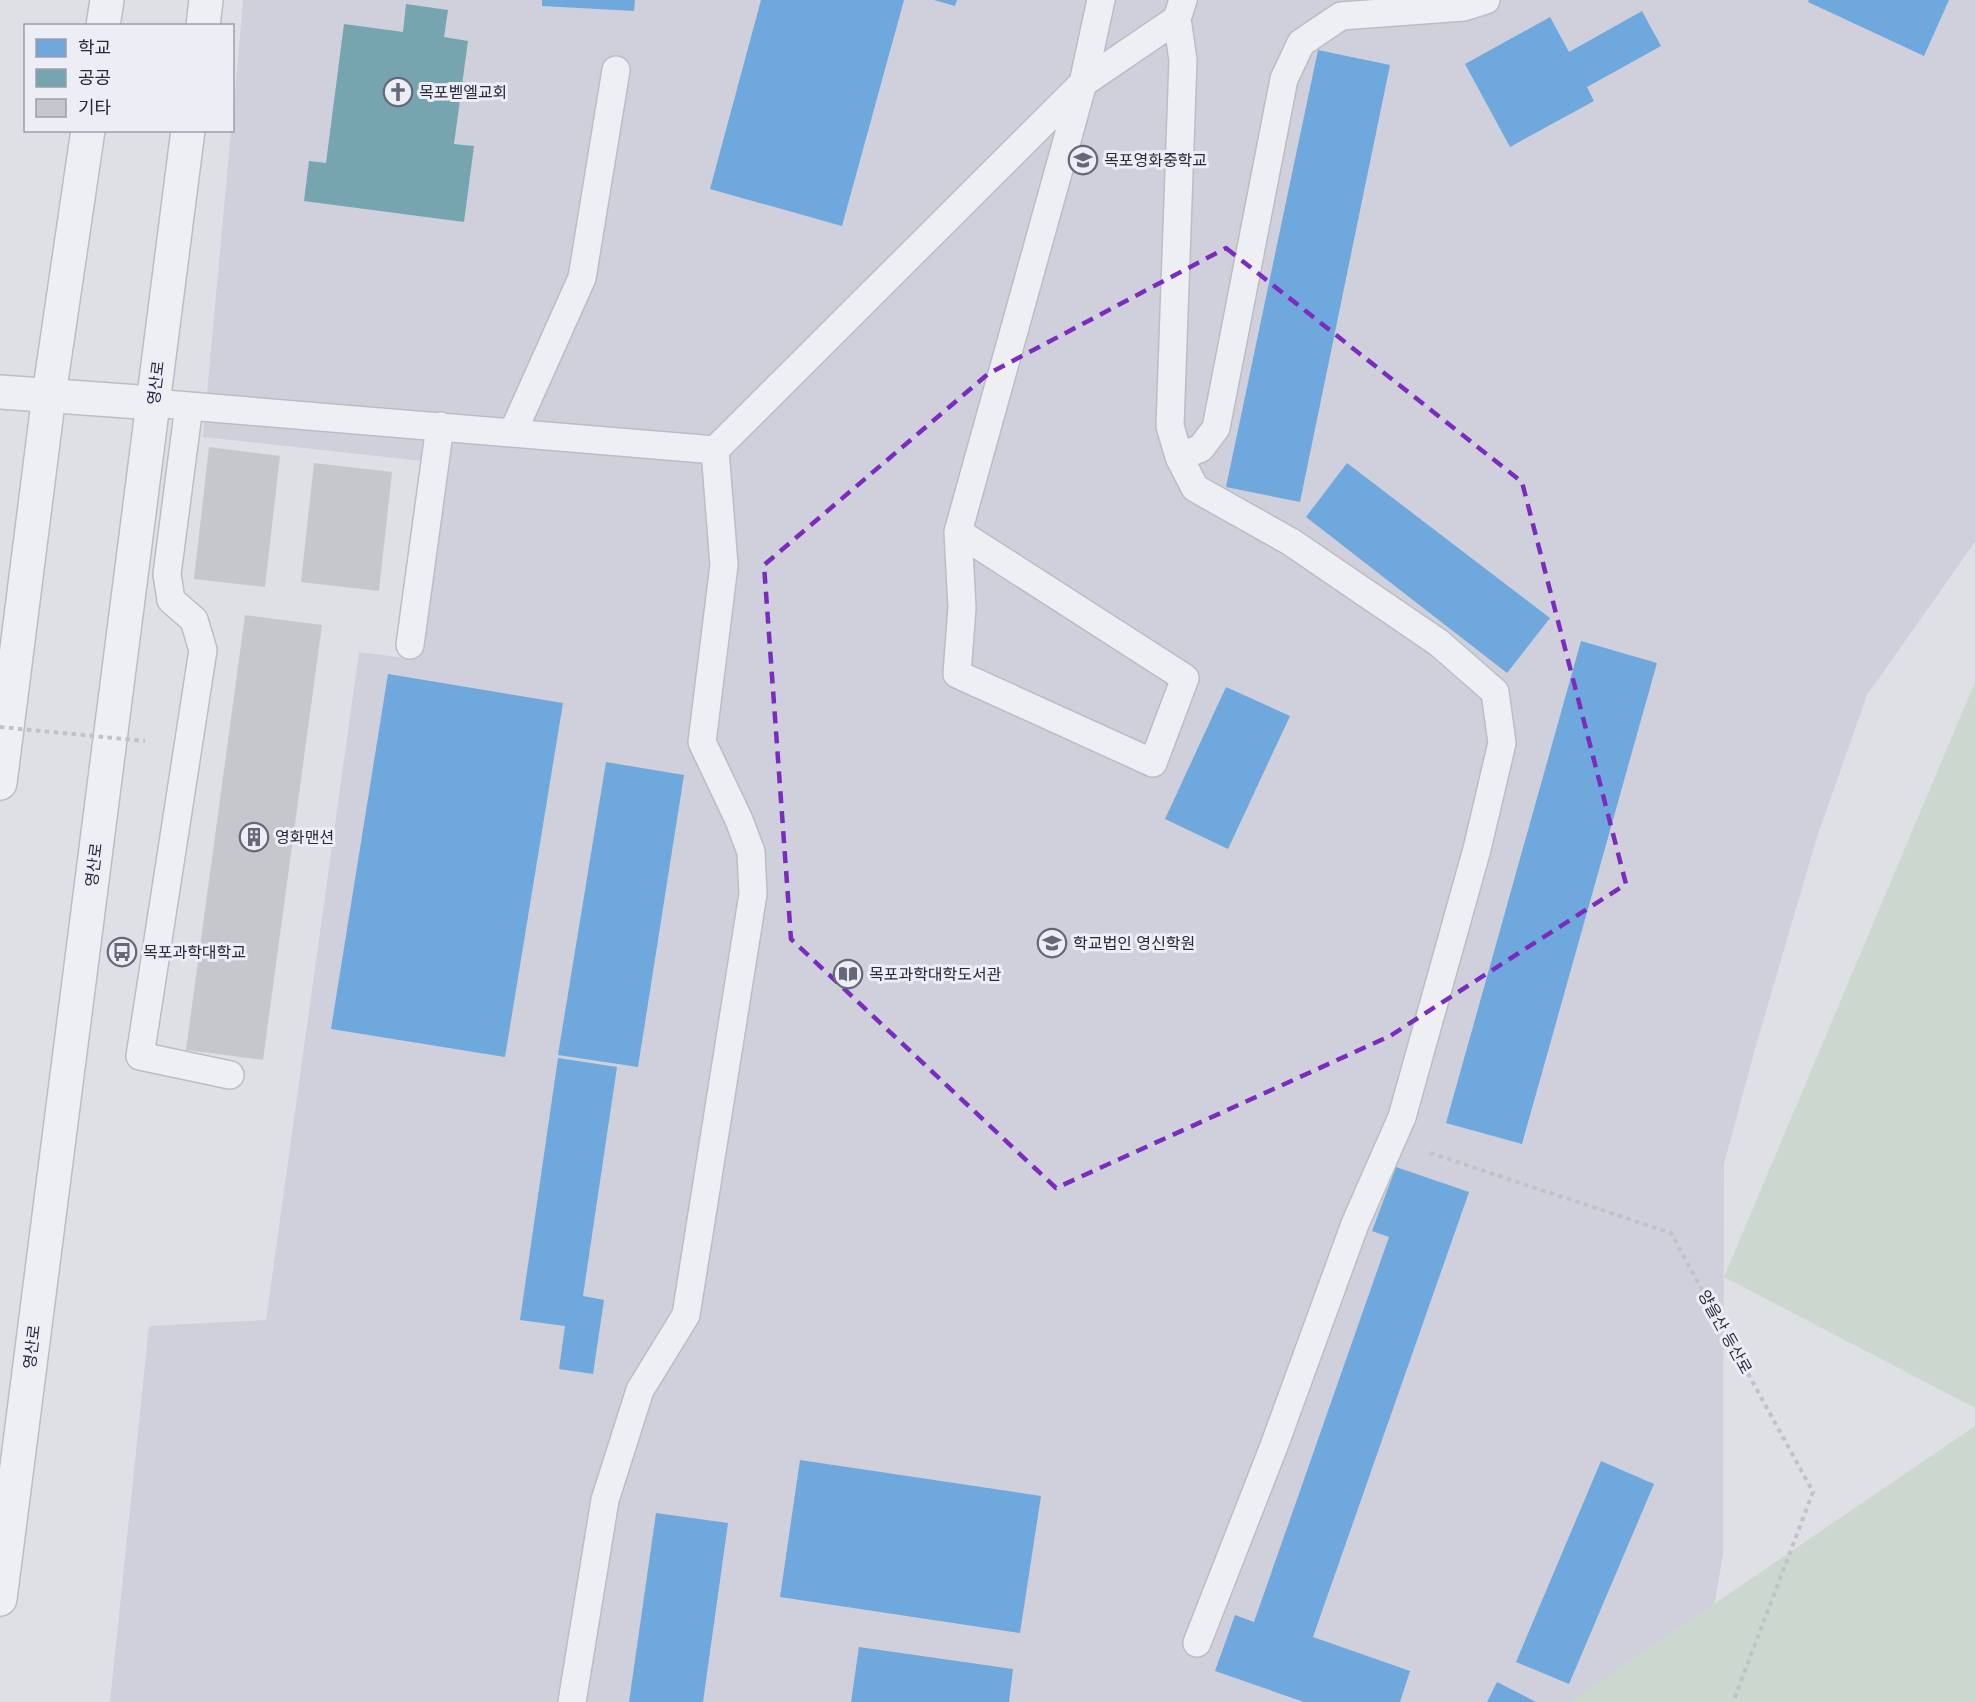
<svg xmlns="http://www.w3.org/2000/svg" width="1975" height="1702" font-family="Arial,'Noto Sans KR',sans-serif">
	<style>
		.built { fill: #cfd0db }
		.green { fill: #ccd8cf }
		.schools { fill: #6fa8dc }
		.public { fill: #76a5af }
		.building { fill: #c6c7cd }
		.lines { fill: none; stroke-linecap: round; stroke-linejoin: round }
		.service-casing { stroke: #bcbdc3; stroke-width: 30 }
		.minor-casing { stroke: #bcbdc3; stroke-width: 36 }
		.tertiary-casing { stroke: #bcbdc3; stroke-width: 36 }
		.path { stroke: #c1c1c8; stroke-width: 4; stroke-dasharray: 4.5 4.5; stroke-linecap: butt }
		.service { stroke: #eeeff2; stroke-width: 27 }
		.minor { stroke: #eeeff2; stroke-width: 33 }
		.tertiary { stroke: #eeeff2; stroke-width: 33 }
		.path-bridge { stroke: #c1c1c8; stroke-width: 4; stroke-dasharray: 4.5 4.5; stroke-linecap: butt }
		.marked { fill: none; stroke: #7b2cbf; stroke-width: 4.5; stroke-dasharray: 12 8; stroke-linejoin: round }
		.labels { text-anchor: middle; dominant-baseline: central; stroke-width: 6; stroke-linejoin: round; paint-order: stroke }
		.poi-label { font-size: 16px; fill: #25283f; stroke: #ecedf5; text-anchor: start }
		.street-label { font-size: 16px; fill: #25283f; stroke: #ecedf5 }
	</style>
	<rect width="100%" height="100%" fill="#dfe0e5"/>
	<path class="built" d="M 243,0 L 1975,0 L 1975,542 L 1867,695 L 1817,837 L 1755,1049 L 1724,1164 L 1723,1554 L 1699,1696 L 1695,1702 L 110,1702 L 149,1326 L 266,1320 L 359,652 L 413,659 L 450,464 L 203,437 L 231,131 L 232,130 Z"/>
	<path class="green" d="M 1975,682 L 1975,1408 L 1724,1277 Z
		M 1975,1426 L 1975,1702 L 1570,1702 Z"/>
	<path class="schools" d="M 542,0 L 635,0 L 634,11 L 542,6 Z
		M 761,0 L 904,0 L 842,226 L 710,189 Z
		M 934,0 L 957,0 L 955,6 Z
		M 1809,0 L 1949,0 L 1924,56 L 1808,2 Z
		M 1642,11 L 1661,46 L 1587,87 L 1594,101 L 1510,147 L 1465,64 L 1550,17 L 1569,52 Z
		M 1318,50 L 1390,65 L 1300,502 L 1226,487 Z
		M 1347,463 L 1550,618 L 1507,673 L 1306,517 Z
		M 1581,641 L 1657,663 L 1522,1144 L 1446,1123 Z
		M 388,674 L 563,703 L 505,1057 L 331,1029 Z
		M 1226,687 L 1290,716 L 1228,849 L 1165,819 Z
		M 606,762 L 684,775 L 638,1067 L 558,1055 Z
		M 558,1058 L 617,1067 L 583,1296 L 604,1300 L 593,1374 L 559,1369 L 565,1326 L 520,1320 Z
		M 1396,1167 L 1469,1192 L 1313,1637 L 1410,1671 L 1400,1702 L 1304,1702 L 1215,1671 L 1235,1615 L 1254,1622 L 1389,1237 L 1372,1231 Z
		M 800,1460 L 1041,1496 L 1020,1633 L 780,1597 Z
		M 1601,1461 L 1654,1484 L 1569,1684 L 1516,1662 Z
		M 656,1513 L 728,1523 L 703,1702 L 629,1702 Z
		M 859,1647 L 1013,1669 L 1009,1702 L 851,1702 Z
		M 1497,1682 L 1536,1702 L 1487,1702 Z"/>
	<path class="public" d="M 406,4 L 448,10 L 444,37 L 468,41 L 454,144 L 474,146 L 464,222 L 304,201 L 309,161 L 326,163 L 344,24 L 403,32 Z"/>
	<path class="building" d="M 209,447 L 280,456 L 265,587 L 194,579 Z
		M 314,463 L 392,472 L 379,591 L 301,582 Z
		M 245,615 L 322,625 L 263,1060 L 186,1050 Z"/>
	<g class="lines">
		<g class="service-casing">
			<path id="service" d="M 1177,19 L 1183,60 L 1170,426 L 1179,457 L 1201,448 L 1216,428 L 1284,79 L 1301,43 L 1341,16 L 1464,7 L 1486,0
				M 153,403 L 715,450 L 724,565 L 702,742 L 739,820 L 751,852 L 753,894 L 686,1315 L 640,1390 L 605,1500 L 572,1702
				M 189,406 L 167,574 L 171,600 L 194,620 L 203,650 L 140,1056 L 230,1075
				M 513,432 L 582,278 L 616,70
				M 715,450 L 1083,83 L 1177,19 L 1183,0
				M 1179,457 L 1195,488 L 1291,542 L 1439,643 L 1495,692 L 1502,743 L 1477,849 L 1402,1117 L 1355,1224 L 1274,1446 L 1197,1643
				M 958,532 L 1185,678 L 1153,763 L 957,674 L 962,608 L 958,532 L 1083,83 L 1101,0
				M 410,645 L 440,426"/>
		</g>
		<g class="minor-casing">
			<path id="minor" d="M 0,392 L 153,403"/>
		</g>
		<g class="tertiary-casing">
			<path id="tertiary" d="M 103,26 L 107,0
				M 203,26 L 206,0
				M 0,783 L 49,395 L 88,130
				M 0,1599 L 188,130"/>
		</g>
		<path class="path" d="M 1430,1153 L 1671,1233 L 1813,1492 L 1733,1702"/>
		<use href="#service" class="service"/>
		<use href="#minor" class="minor"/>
		<use href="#tertiary" class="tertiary"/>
		<path class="path-bridge" d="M 0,727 L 145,741"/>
	</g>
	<path class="marked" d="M 1226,248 L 1522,482 L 1626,884 L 1390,1036 L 1056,1188 L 791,939 L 764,565 L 988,374 Z"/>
	<defs>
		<g id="church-ring" transform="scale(1.5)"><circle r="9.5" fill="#ecedf5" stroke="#666879" stroke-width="1.5"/><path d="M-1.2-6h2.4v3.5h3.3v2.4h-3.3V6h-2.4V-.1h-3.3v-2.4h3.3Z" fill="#666879"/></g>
		<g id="school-ring" transform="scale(1.5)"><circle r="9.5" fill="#ecedf5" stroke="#666879" stroke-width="1.5"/><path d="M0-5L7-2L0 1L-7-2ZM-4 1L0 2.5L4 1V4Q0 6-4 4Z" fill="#666879"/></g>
		<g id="building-ring" transform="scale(1.5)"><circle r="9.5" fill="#ecedf5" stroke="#666879" stroke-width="1.5"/><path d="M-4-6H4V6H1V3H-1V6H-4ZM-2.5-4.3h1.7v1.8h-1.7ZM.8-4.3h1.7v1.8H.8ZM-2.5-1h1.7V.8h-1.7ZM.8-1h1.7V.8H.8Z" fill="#666879"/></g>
		<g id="bus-ring" transform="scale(1.5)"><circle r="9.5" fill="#ecedf5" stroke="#666879" stroke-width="1.5"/><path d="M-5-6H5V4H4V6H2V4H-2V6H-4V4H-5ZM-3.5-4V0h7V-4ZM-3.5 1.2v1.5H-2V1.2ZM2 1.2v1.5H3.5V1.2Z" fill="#666879"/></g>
		<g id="library-ring" transform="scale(1.5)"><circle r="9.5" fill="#ecedf5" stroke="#666879" stroke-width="1.5"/><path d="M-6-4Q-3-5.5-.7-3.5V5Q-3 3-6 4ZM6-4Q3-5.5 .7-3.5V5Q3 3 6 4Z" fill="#666879"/></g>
	</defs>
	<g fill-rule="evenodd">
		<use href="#church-ring" x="398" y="92"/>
		<use href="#school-ring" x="1083" y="160"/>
		<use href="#building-ring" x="254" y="837"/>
		<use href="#school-ring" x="1052" y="943"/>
		<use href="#bus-ring" x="122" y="952"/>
		<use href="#library-ring" x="848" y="974"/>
	</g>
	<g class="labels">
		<g class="poi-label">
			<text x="419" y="92">목포벧엘교회</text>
			<text x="1104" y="160">목포영화중학교</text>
			<text x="275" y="837">영화맨션</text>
			<text x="1073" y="943">학교법인 영신학원</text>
			<text x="143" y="952">목포과학대학교</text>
			<text x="869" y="974">목포과학대학도서관</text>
		</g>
		<g class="street-label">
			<text transform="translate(156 383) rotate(-83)">영산로</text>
			<text transform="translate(94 865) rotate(-83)">영산로</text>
			<text transform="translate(1725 1332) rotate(61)">양을산 등산로</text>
			<text transform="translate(32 1347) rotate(-83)">영산로</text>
		</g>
	</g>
	<rect x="24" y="24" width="210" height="108" fill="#ecedf5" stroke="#9c9eac" stroke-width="1.5"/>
	<rect x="36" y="39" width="30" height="18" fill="#6fa8dc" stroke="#9c9eac" stroke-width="1.5"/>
	<text x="78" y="54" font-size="18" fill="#25283f">학교</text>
	<rect x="36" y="69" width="30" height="18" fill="#76a5af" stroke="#9c9eac" stroke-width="1.5"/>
	<text x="78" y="84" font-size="18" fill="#25283f">공공</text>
	<rect x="36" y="99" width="30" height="18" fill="#c6c7cd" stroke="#9c9eac" stroke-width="1.5"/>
	<text x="78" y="114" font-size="18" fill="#25283f">기타</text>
</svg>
